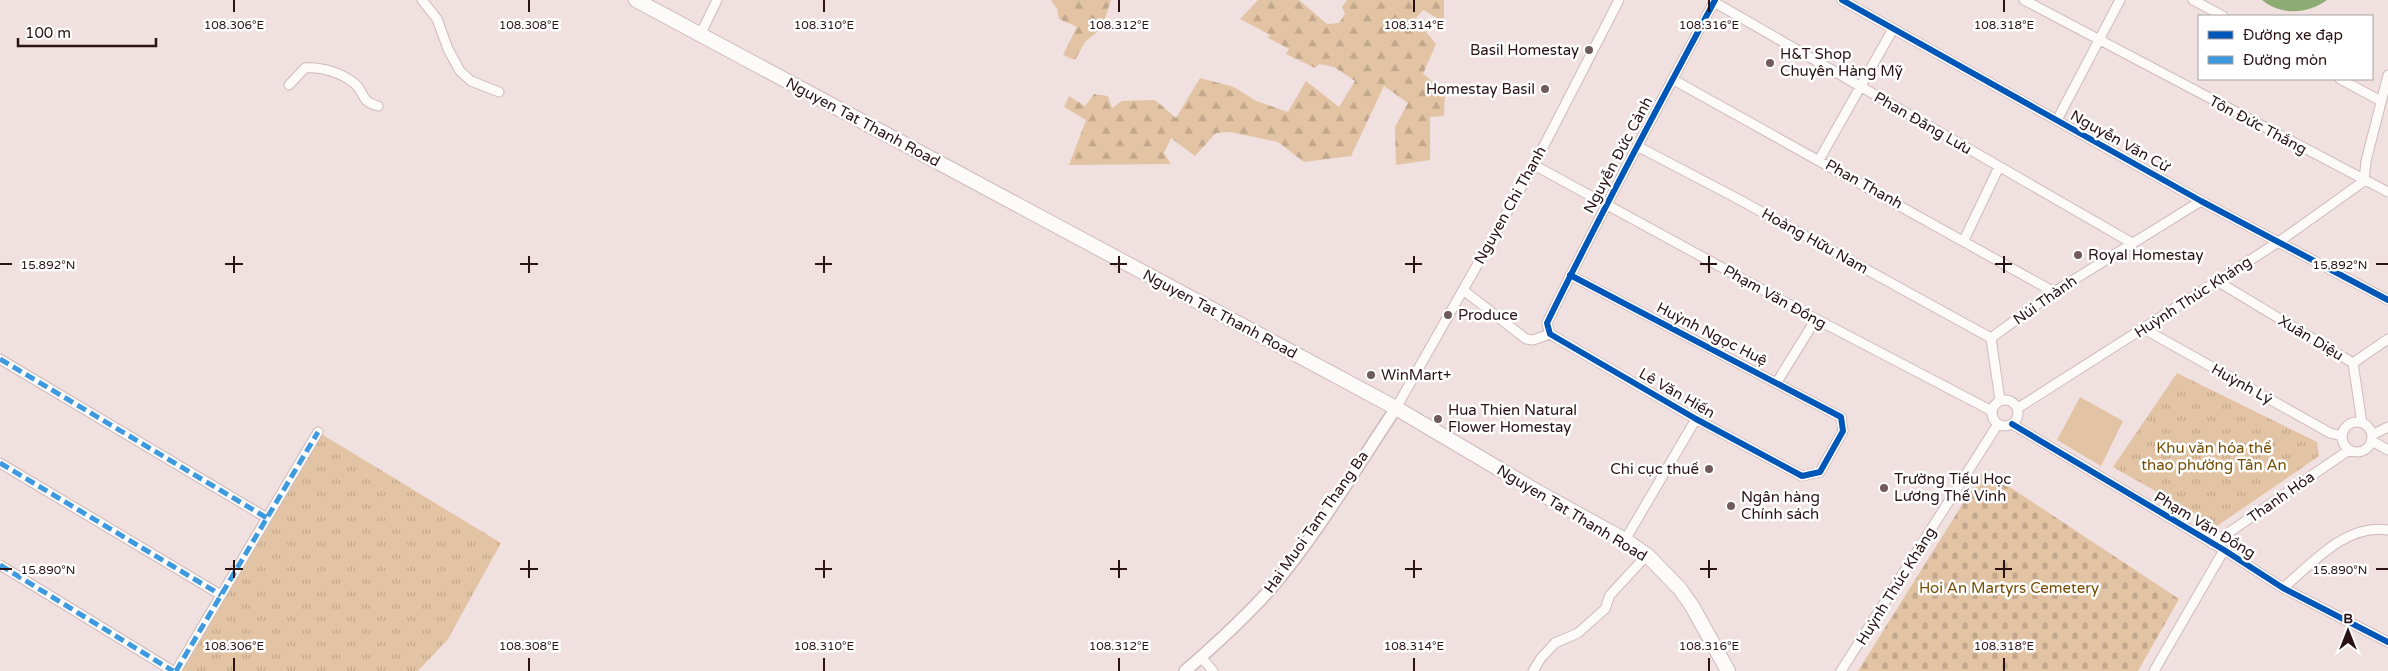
<svg xmlns="http://www.w3.org/2000/svg" width="2388" height="671" font-family="'Varela Round',sans-serif">
	<style>
		.grass { fill: url(#grass-tufts) }
		.forest { fill: url(#forest-firs) }
		.cemetery { fill: url(#cemetery-stones) }
		.pitch { fill: #e2c4a4 }
		.water { fill: #8cac73 }
		.lines { fill: none; stroke-linecap: round; stroke-linejoin: round }
		.minor-casing { stroke: #d0babb; stroke-width: 11 }
		.tertiary-casing { stroke: #d0babb; stroke-width: 14 }
		.secondary-casing { stroke: #d0babb; stroke-width: 16 }
		.minor { stroke: #fdfafa; stroke-width: 9 }
		.tertiary { stroke: #fdfafa; stroke-width: 11 }
		.secondary { stroke: #fdfafa; stroke-width: 14 }
		.quiet { stroke: #3d9ade; stroke-width: 5; stroke-dasharray: 10 5; stroke-linecap: butt }
		.cycleway-casing { stroke: #fff; stroke-width: 9 }
		.cycleway { stroke: #0057b8; stroke-width: 6 }
		.ticks { fill: none; stroke: #2b1214; stroke-width: 2 }
		.poi-dot { fill: #705a5b; stroke: #fff; stroke-width: 2 }
		.labels { text-anchor: middle; dominant-baseline: central; stroke-width: 5; stroke-linejoin: round; paint-order: stroke }
		.poi-label { font-size: 15px; fill: #2b1214; stroke: #fff; text-anchor: start }
		.street-label { font-size: 15px; fill: #2b1214; stroke: #fff }
		.park-label { font-size: 15px; fill: #744d03; stroke: #fff }
		.ticks-label { font-size: 12px; text-anchor: middle; fill: #2b1214; stroke: #fff; stroke-width: 5; stroke-linejoin: round; paint-order: stroke }
	</style>
	<defs>
		<pattern id="grass-tufts" width="24" height="20" patternUnits="userSpaceOnUse" patternTransform="scale(1.25)"><rect width="24" height="20" fill="#e2c4a4"/><path d="M3 7l-1-3M5 7V3M7 7l1-3M15 17l-1-3M17 17v-4M19 17l1-3" fill="none" stroke="#c2a78c"/></pattern>
		<pattern id="forest-firs" width="22" height="20" patternUnits="userSpaceOnUse" patternTransform="scale(1.25)"><rect width="22" height="20" fill="#e2c4a4"/><path d="M5 1l3.5 6h-7zM16 11l3.5 6h-7z" fill="#c2a78c"/></pattern>
		<pattern id="cemetery-stones" width="16" height="16" patternUnits="userSpaceOnUse" patternTransform="scale(1.25)"><rect width="16" height="16" fill="#e2c4a4"/><path d="M2 7V4a2 2 0 0 1 4 0v3zM10 15v-3a2 2 0 0 1 4 0v3z" fill="#c2a78c"/></pattern>
	</defs>
	<rect width="100%" height="100%" fill="#f0e0e0"/>
	<path class="grass" d="M 2177,373 L 2317,442 L 2319,456 L 2217,526 L 2113,467 Z
		M 318,432 L 501,543 L 448,639 L 418,671 L 176,671 Z"/>
	<path class="forest" d="M 1051,0 L 1111,0 L 1102,28 L 1085,42 L 1075,60 L 1063,55 L 1077,27 L 1059,19 L 1057,9 Z
		M 1258,0 L 1299,0 L 1327,24 L 1339,23 L 1345,14 L 1342,7 L 1347,0 L 1444,0 L 1444,22 L 1423,10 L 1415,19 L 1436,44 L 1423,74 L 1445,91 L 1444,116 L 1430,117 L 1430,160 L 1396,165 L 1395,127 L 1408,103 L 1384,86 L 1351,156 L 1304,162 L 1278,142 L 1230,132 L 1216,133 L 1195,156 L 1171,138 L 1164,153 L 1171,164 L 1069,165 L 1086,120 L 1064,107 L 1069,96 L 1085,106 L 1094,94 L 1108,96 L 1112,108 L 1122,101 L 1155,100 L 1176,118 L 1200,78 L 1234,87 L 1256,101 L 1288,112 L 1306,81 L 1339,107 L 1355,81 L 1334,67 L 1319,64 L 1315,68 L 1286,54 L 1289,49 L 1268,38 L 1270,35 L 1240,19 Z"/>
	<path class="cemetery" d="M 1984,470 L 2179,599 L 2138,671 L 1858,671 Z"/>
	<path class="pitch" d="M 2080,397 L 2123,421 L 2101,466 L 2057,440 Z"/>
	<path class="water" d="M 2262,0 L 2327,0 C 2308,14 2281,16 2262,0 Z"/>
	<g class="lines">
		<g class="minor-casing">
			<path id="minor" d="M 422,0 L 437,19 L 448,49 L 460,71 L 471,81 L 499,92
				M 1842,0 L 2201,201 L 2388,300
				M 2024,0 L 2388,192
				M 2193,0 L 2223,16
				M 1714,2 L 2132,243
				M 700,35 L 717,0
				M 1672,79 L 2054,292
				M 2340,79 L 2381,101
				M 289,85 L 305,68 C 320,66 342,73 354,83 C 366,93 359,101 378,106
				M 2057,120 L 2120,0
				M 1637,146 L 1740,200 L 1991,338
				M 1819,160 L 1893,29
				M 1534,165 L 1816,319 L 1992,411
				M 1964,240 L 1999,167
				M 1570,275 L 1841,417 L 1843,431 L 1820,472 L 1802,476 L 1696,419 L 1550,334 L 1547,323 C 1600,214 1658,107 1715,0
				M 2217,281 L 2353,363 L 2362,423
				M 1463,290 L 1526,339 L 1533,340 L 1550,334
				M 2144,329 L 2330,433 L 2342,436
				M 1991,338 L 2054,292 L 2201,201
				M 1991,338 L 2000,400
				M 0,359 L 267,518
				M 2353,363 L 2388,339
				M 1777,382 L 1816,319
				M1992 413a13 13 0 1 1 26 0a13 13 0 1 1-26 0Z
				M 1396,408 L 1534,165 L 1619,0
				M 2018,408 L 2280,241 L 2364,181 L 2366,161 L 2388,75
				M2342 437a15 15 0 1 1 30 0a15 15 0 1 1-30 0Z
				M 2012,424 L 2224,550 L 2283,588 L 2388,642
				M 2372,435 L 2388,427
				M 2372,441 L 2388,450
				M 0,463 L 221,595
				M 1625,540 L 1696,419
				M 2212,544 L 2349,450
				M 0,565 L 173,671
				M 2283,588 C 2312,564 2346,523 2388,530
				M 1201,657 L 1213,671
				M 176,671 L 318,432
				M 1533,671 L 1541,658 L 1555,643 L 1578,633 L 1605,609 L 1610,595 L 1647,555
				M 1841,671 L 1998,424
				M 2154,671 L 2224,550"/>
		</g>
		<g class="tertiary-casing">
			<path id="tertiary" d="M 1185,671 C 1216,644 1246,617 1273,586 C 1317,534 1358,465 1396,408"/>
		</g>
		<g class="secondary-casing">
			<path id="secondary" d="M 636,0 L 1396,408 L 1538,492 L 1625,540 L 1647,555 L 1680,589 L 1692,606 L 1728,671"/>
		</g>
		<use href="#minor" class="minor"/>
		<use href="#tertiary" class="tertiary"/>
		<use href="#secondary" class="secondary"/>
		<path class="quiet" d="M 0,359 L 267,518
			M 0,463 L 221,595
			M 0,565 L 173,671
			M 176,671 L 318,432"/>
		<g class="cycleway-casing">
			<path id="cycleway" d="M 1842,0 L 2201,201 L 2388,300
				M 1570,275 L 1841,417 L 1843,431 L 1820,472 L 1802,476 L 1696,419 L 1550,334 L 1547,323 C 1600,214 1658,107 1715,0
				M 2012,424 L 2224,550 L 2283,588 L 2388,642"/>
		</g>
		<use href="#cycleway" class="cycleway"/>
	</g>
	<path class="ticks" d="M 234,0 L 234,12M 529,0 L 529,12M 824,0 L 824,12M 1119,0 L 1119,12M 1414,0 L 1414,12M 1709,0 L 1709,12M 2004,0 L 2004,12M 234,256 L 234,273M 529,256 L 529,273M 824,256 L 824,273M 1119,256 L 1119,273M 1414,256 L 1414,273M 1709,256 L 1709,273M 2004,256 L 2004,273M 0,264 L 12,264M 225,264 L 243,264M 520,264 L 538,264M 815,264 L 832,264M 1110,264 L 1127,264M 1405,264 L 1422,264M 1700,264 L 1717,264M 1995,264 L 2012,264M 2376,264 L 2388,264M 234,560 L 234,578M 529,560 L 529,578M 824,560 L 824,578M 1119,560 L 1119,578M 1414,560 L 1414,578M 1709,560 L 1709,578M 2004,560 L 2004,578M 0,569 L 12,569M 225,569 L 243,569M 520,569 L 538,569M 815,569 L 832,569M 1110,569 L 1127,569M 1405,569 L 1422,569M 1700,569 L 1717,569M 1995,569 L 2012,569M 2376,569 L 2388,569M 234,658 L 234,671M 529,658 L 529,671M 824,658 L 824,671M 1119,658 L 1119,671M 1414,658 L 1414,671M 1709,658 L 1709,671M 2004,658 L 2004,671"/>
	<g class="poi-dot">
		<circle cx="1589" cy="50" r="5"/>
		<circle cx="1770" cy="63" r="5"/>
		<circle cx="1545" cy="89" r="5"/>
		<circle cx="2078" cy="255" r="5"/>
		<circle cx="1448" cy="315" r="5"/>
		<circle cx="1371" cy="375" r="5"/>
		<circle cx="1438" cy="419" r="5"/>
		<circle cx="1709" cy="469" r="5"/>
		<circle cx="1884" cy="488" r="5"/>
		<circle cx="1731" cy="506" r="5"/>
	</g>
	<g class="labels">
		<g class="poi-label">
			<text x="1579" y="50" text-anchor="end">Basil Homestay</text>
			<text x="1780" y="54">H&amp;T Shop<tspan x="1780" dy="17">Chuyên Hàng Mỹ</tspan></text>
			<text x="1535" y="89" text-anchor="end">Homestay Basil</text>
			<text x="2088" y="255">Royal Homestay</text>
			<text x="1458" y="315">Produce</text>
			<text x="1381" y="375">WinMart+</text>
			<text x="1448" y="410">Hua Thien Natural<tspan x="1448" dy="17">Flower Homestay</tspan></text>
			<text x="1699" y="469" text-anchor="end">Chi cục thuế</text>
			<text x="1894" y="479">Trường Tiếu Học<tspan x="1894" dy="17">Lương Thế Vinh</tspan></text>
			<text x="1741" y="497">Ngân hàng<tspan x="1741" dy="17">Chính sách</tspan></text>
		</g>
		<g class="street-label">
			<text transform="translate(863 122) rotate(28)">Nguyen Tat Thanh Road</text>
			<text transform="translate(1923 123) rotate(30)">Phan Đăng Lưu</text>
			<text transform="translate(2258 125) rotate(28)">Tôn Đức Thắng</text>
			<text transform="translate(2120 141) rotate(29)">Nguyễn Văn Cừ</text>
			<text transform="translate(1618 155) rotate(-62)">Nguyễn Đức Cảnh</text>
			<text transform="translate(1864 184) rotate(29)">Phan Thanh</text>
			<text transform="translate(1510 205) rotate(-61)">Nguyen Chi Thanh</text>
			<text transform="translate(1815 241) rotate(29)">Hoàng Hữu Nam</text>
			<text transform="translate(1775 297) rotate(29)">Phạm Văn Đồng</text>
			<text transform="translate(2193 297) rotate(-33)">Huỳnh Thúc Kháng</text>
			<text transform="translate(2045 300) rotate(-35)">Núi Thành</text>
			<text transform="translate(1220 314) rotate(28)">Nguyen Tat Thanh Road</text>
			<text transform="translate(1712 334) rotate(27)">Huỳnh Ngọc Huệ</text>
			<text transform="translate(2311 338) rotate(31)">Xuân Diệu</text>
			<text transform="translate(2242 384) rotate(29)">Huỳnh Lý</text>
			<text transform="translate(1677 393) rotate(30)">Lê Văn Hiến</text>
			<text transform="translate(2281 497) rotate(-35)">Thanh Hóa</text>
			<text transform="translate(1572 513) rotate(31)">Nguyen Tat Thanh Road</text>
			<text transform="translate(1316 522) rotate(-55)">Hai Muoi Tam Thang Ba</text>
			<text transform="translate(2205 525) rotate(31)">Phạm Văn Đồng</text>
			<text transform="translate(1896 586) rotate(-58)">Huỳnh Thúc Kháng</text>
		</g>
		<g class="park-label">
			<text x="2214" y="448">Khu văn hóa thể<tspan x="2214" dy="17">thao phường Tân An</tspan></text>
			<text x="2009" y="588">Hoi An Martyrs Cemetery</text>
		</g>
	</g>
	<g class="ticks-label">
		<text x="234" y="29">108.306°E</text>
		<text x="529" y="29">108.308°E</text>
		<text x="824" y="29">108.310°E</text>
		<text x="1119" y="29">108.312°E</text>
		<text x="1414" y="29">108.314°E</text>
		<text x="1709" y="29">108.316°E</text>
		<text x="2004" y="29">108.318°E</text>
		<text x="48" y="269">15.892°N</text>
		<text x="2340" y="269">15.892°N</text>
		<text x="48" y="574">15.890°N</text>
		<text x="2340" y="574">15.890°N</text>
		<text x="234" y="650">108.306°E</text>
		<text x="529" y="650">108.308°E</text>
		<text x="824" y="650">108.310°E</text>
		<text x="1119" y="650">108.312°E</text>
		<text x="1414" y="650">108.314°E</text>
		<text x="1709" y="650">108.316°E</text>
		<text x="2004" y="650">108.318°E</text>
	</g>
	<rect x="2198" y="15" width="175" height="65" fill="#ffffff" stroke="#aaa0a1"/>
	<rect x="2208" y="31" width="25" height="8" fill="#0057b8" stroke="#aaa0a1"/>
	<text x="2243" y="40" font-size="15" fill="#2b1214">Đường xe đạp</text>
	<rect x="2208" y="56" width="25" height="8" fill="#3d9ade" stroke="#aaa0a1"/>
	<text x="2243" y="65" font-size="15" fill="#2b1214">Đường mòn</text>
	<g transform="translate(2348 631)" stroke="#ffffff" stroke-width="4" paint-order="stroke">
	<path d="M0-4L9 19L0 12L-9 19Z" fill="#2b1214"/>
	<text y="-8" font-size="14" font-weight="bold" text-anchor="middle" fill="#2b1214">B</text>
	</g>
	<path d="M18 38v8h138v-8" fill="none" stroke="#2b1214" stroke-width="2.5"/>
	<text x="25" y="38" font-size="15" fill="#2b1214" stroke="#ffffff" stroke-width="4" paint-order="stroke">100 m</text>
</svg>
